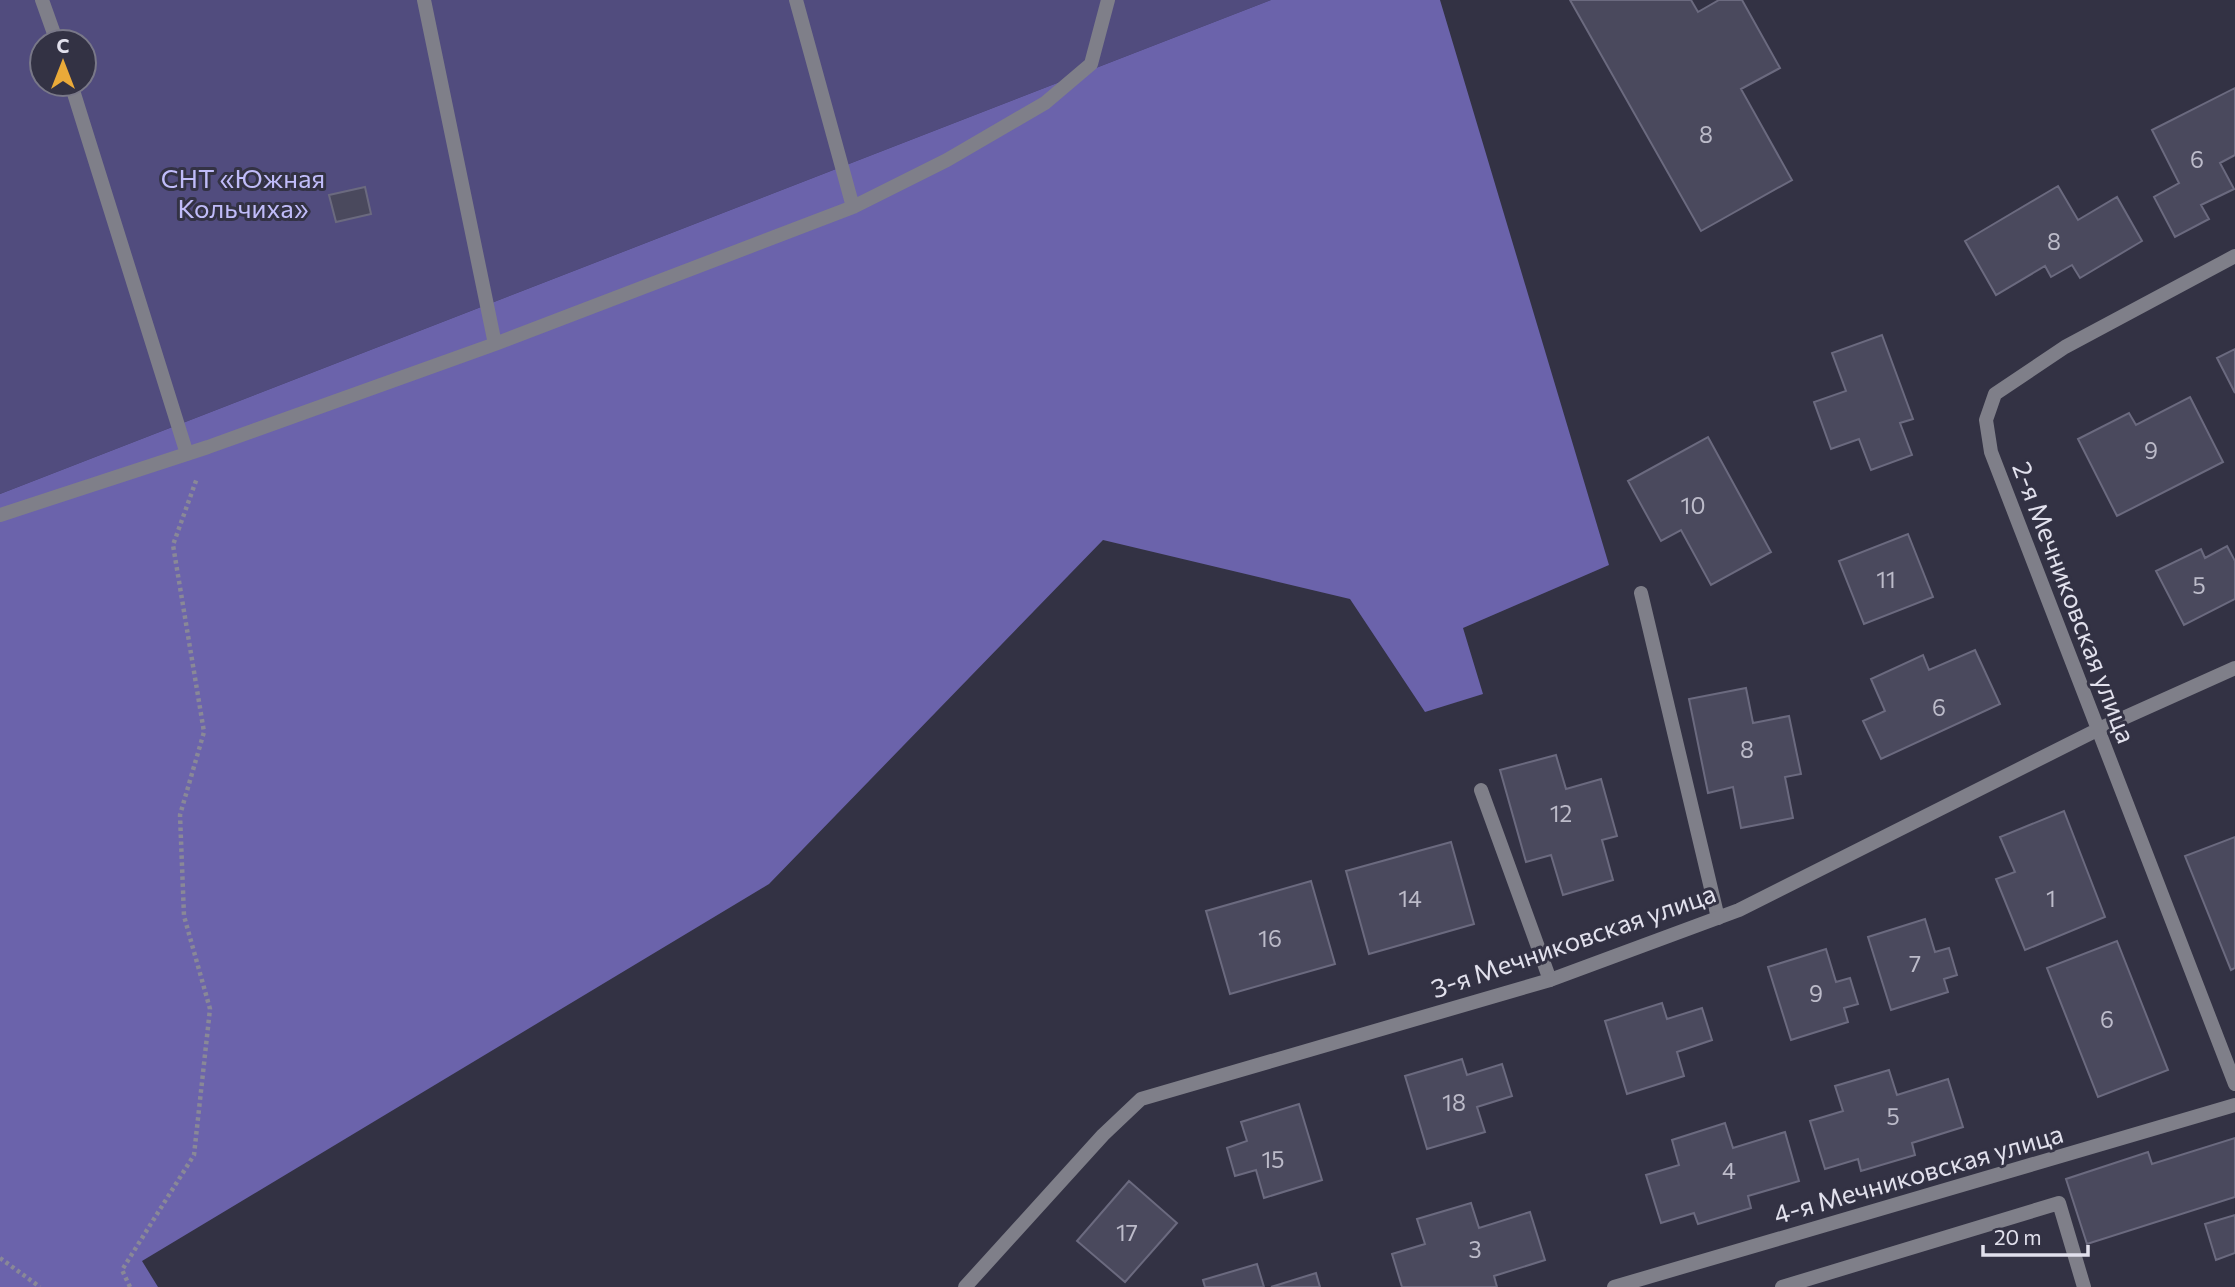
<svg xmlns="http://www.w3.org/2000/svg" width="2235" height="1287" font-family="Commissioner,sans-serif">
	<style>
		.green { fill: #514c7e; fill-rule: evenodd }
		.forest { fill: #6b63ab }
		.building { fill: #4a495d; stroke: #6b6a7f; stroke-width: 2 }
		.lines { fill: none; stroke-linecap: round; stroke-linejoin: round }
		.path { stroke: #898897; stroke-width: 4.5; stroke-dasharray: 3.5 3.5; stroke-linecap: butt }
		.service { stroke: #7f7f89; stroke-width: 14 }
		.minor { stroke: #7f7f89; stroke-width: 14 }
		.labels { text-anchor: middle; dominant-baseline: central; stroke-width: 6; stroke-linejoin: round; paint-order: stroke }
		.number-label { font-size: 23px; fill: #bcbbc9 }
		.park-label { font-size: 26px; fill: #c0bcf9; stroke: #333244 }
		.street-label { font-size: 26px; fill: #e2e1ed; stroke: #333244 }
	</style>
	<rect width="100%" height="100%" fill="#333244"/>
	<path class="green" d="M 0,0 L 1271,0 L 0,494 ZM 42,42 L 84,42 L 84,84 L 42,84 Z"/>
	<path class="forest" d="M 1271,0 L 1440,0 L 1609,565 L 1463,628 L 1483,694 L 1425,712 L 1350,599 L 1103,540 L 769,884 L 142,1261 L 158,1287 L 0,1287 L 0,494 Z"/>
	<path class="building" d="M 1570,0 L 1691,0 L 1698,12 L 1719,0 L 1742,0 L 1780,68 L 1741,89 L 1792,180 L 1701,231 Z
		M 2235,88 L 2235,155 L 2220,163 L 2234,189 L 2201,205 L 2209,219 L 2175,237 L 2154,197 L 2179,183 L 2152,130 Z
		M 2058,186 L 2078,220 L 2117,197 L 2142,241 L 2080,278 L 2072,265 L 2051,277 L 2045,266 L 1996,295 L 1965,241 Z
		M 365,187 L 371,214 L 336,222 L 329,195 Z
		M 1882,335 L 1913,419 L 1900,423 L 1912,455 L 1871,470 L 1859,439 L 1831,449 L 1814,402 L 1846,391 L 1832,353 Z
		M 2235,349 L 2235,393 L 2217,358 Z
		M 2190,397 L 2223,462 L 2117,516 L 2078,439 L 2129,413 L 2136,425 Z
		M 1708,437 L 1771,552 L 1711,585 L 1681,530 L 1661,541 L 1628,481 Z
		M 1908,534 L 1933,597 L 1864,624 L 1839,561 Z
		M 2227,546 L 2235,561 L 2235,599 L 2184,625 L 2156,571 L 2201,549 L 2205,558 Z
		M 1975,650 L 2000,704 L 1881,759 L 1863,721 L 1885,711 L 1871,679 L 1923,655 L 1929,670 Z
		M 1746,688 L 1753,723 L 1789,716 L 1801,774 L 1785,777 L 1793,818 L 1741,828 L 1733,787 L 1708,793 L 1689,699 Z
		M 1556,755 L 1566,789 L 1601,779 L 1617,836 L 1602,840 L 1613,880 L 1563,895 L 1551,855 L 1526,862 L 1500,770 Z
		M 2064,811 L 2105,917 L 2025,950 L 1996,879 L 2015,872 L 2000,837 Z
		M 2235,837 L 2235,968 L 2231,970 L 2185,856 Z
		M 1451,842 L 1474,924 L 1369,954 L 1346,871 Z
		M 1311,881 L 1335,964 L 1230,994 L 1206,911 Z
		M 1925,919 L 1935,952 L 1949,948 L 1957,975 L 1944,979 L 1948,992 L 1891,1010 L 1868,937 Z
		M 2117,941 L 2168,1070 L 2098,1097 L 2047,968 Z
		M 1826,949 L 1836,982 L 1850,978 L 1858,1004 L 1844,1008 L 1848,1022 L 1791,1040 L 1768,967 Z
		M 1662,1003 L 1667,1019 L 1702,1008 L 1712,1040 L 1677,1052 L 1684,1076 L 1627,1094 L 1605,1021 Z
		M 1462,1059 L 1467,1075 L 1502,1064 L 1512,1096 L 1477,1107 L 1485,1132 L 1427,1149 L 1405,1076 Z
		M 1889,1070 L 1897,1095 L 1948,1079 L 1963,1127 L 1912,1143 L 1915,1155 L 1861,1171 L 1858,1159 L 1825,1169 L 1810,1121 L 1843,1111 L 1835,1086 Z
		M 1299,1104 L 1322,1180 L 1264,1198 L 1256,1170 L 1235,1176 L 1227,1148 L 1247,1141 L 1241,1122 Z
		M 1725,1123 L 1733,1148 L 1785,1132 L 1799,1181 L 1748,1196 L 1751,1208 L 1698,1224 L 1694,1213 L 1661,1223 L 1646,1175 L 1679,1165 L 1672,1140 Z
		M 2235,1138 L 2235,1197 L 2087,1244 L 2066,1179 L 2148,1152 L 2152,1164 Z
		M 1129,1181 L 1177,1223 L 1125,1282 L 1077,1241 Z
		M 1471,1203 L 1479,1228 L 1530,1212 L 1545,1260 L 1494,1276 L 1497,1287 L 1402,1287 L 1392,1254 L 1425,1244 L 1417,1219 Z
		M 2235,1215 L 2235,1253 L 2216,1260 L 2205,1224 Z
		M 1257,1264 L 1264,1287 L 1205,1287 L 1203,1280 Z
		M 1316,1273 L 1320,1287 L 1271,1287 Z"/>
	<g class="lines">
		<path class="path" d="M 0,1258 L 40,1287
			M 130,1287 L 122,1270 L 194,1155 L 210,1009 L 184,916 L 180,815 L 204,732 L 173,545 L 197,478"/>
		<path class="service" d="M 42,0 L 57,42
			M 424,0 L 495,344
			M 796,0 L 853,207
			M 71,84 L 187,454
			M 0,515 L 208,447 L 495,344 L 853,207 L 947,160 L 1045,103 L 1091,64 L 1108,0
			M 1641,593 L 1718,918
			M 1481,790 L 1550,980
			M 1782,1287 L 2059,1203 L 2084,1287"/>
		<path class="minor" d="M 2235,256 L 2065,347 L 1995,394 L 1986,420 L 1991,452 L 2235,1084
			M 965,1287 L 1103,1135 L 1141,1099 L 1550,980 L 1739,910 L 2099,729 L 2235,668
			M 1614,1287 L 2235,1105"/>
	</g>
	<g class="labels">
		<g class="number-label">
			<text x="1706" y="134">8</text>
			<text x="2197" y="159">6</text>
			<text x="2054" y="241">8</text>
			<text x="2151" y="450">9</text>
			<text x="1693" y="505">10</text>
			<text x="1886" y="579">11</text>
			<text x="2199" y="585">5</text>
			<text x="1939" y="707">6</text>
			<text x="1747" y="749">8</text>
			<text x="1561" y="813">12</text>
			<text x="1410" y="898">14</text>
			<text x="2051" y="898">1</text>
			<text x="1270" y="938">16</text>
			<text x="1915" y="963">7</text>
			<text x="1816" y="993">9</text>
			<text x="2107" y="1019">6</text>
			<text x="1454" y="1102">18</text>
			<text x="1893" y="1116">5</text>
			<text x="1273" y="1159">15</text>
			<text x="1729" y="1170">4</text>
			<text x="1127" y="1232">17</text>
			<text x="1475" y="1249">3</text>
		</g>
		<g class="park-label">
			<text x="243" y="177">СНТ «Южная<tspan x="243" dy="30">Кольчиха»</tspan></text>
		</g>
		<g class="street-label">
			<text transform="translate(2075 602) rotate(69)">2-я Мечниковская улица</text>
			<text transform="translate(1573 940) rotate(-19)">3-я Мечниковская улица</text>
			<text transform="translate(1918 1173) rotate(-16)">4-я Мечниковская улица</text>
		</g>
	</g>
	<g transform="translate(63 63)"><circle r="33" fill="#333244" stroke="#797888" stroke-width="2"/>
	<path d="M0-5L12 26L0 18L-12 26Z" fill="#eaaa39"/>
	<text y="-10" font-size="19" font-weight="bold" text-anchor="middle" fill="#e2e1ed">С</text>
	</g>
	<path d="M1983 1245v10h105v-10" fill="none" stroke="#e2e1ed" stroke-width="3.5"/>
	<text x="1994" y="1245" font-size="21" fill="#e2e1ed" stroke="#333244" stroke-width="5" paint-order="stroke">20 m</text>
</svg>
